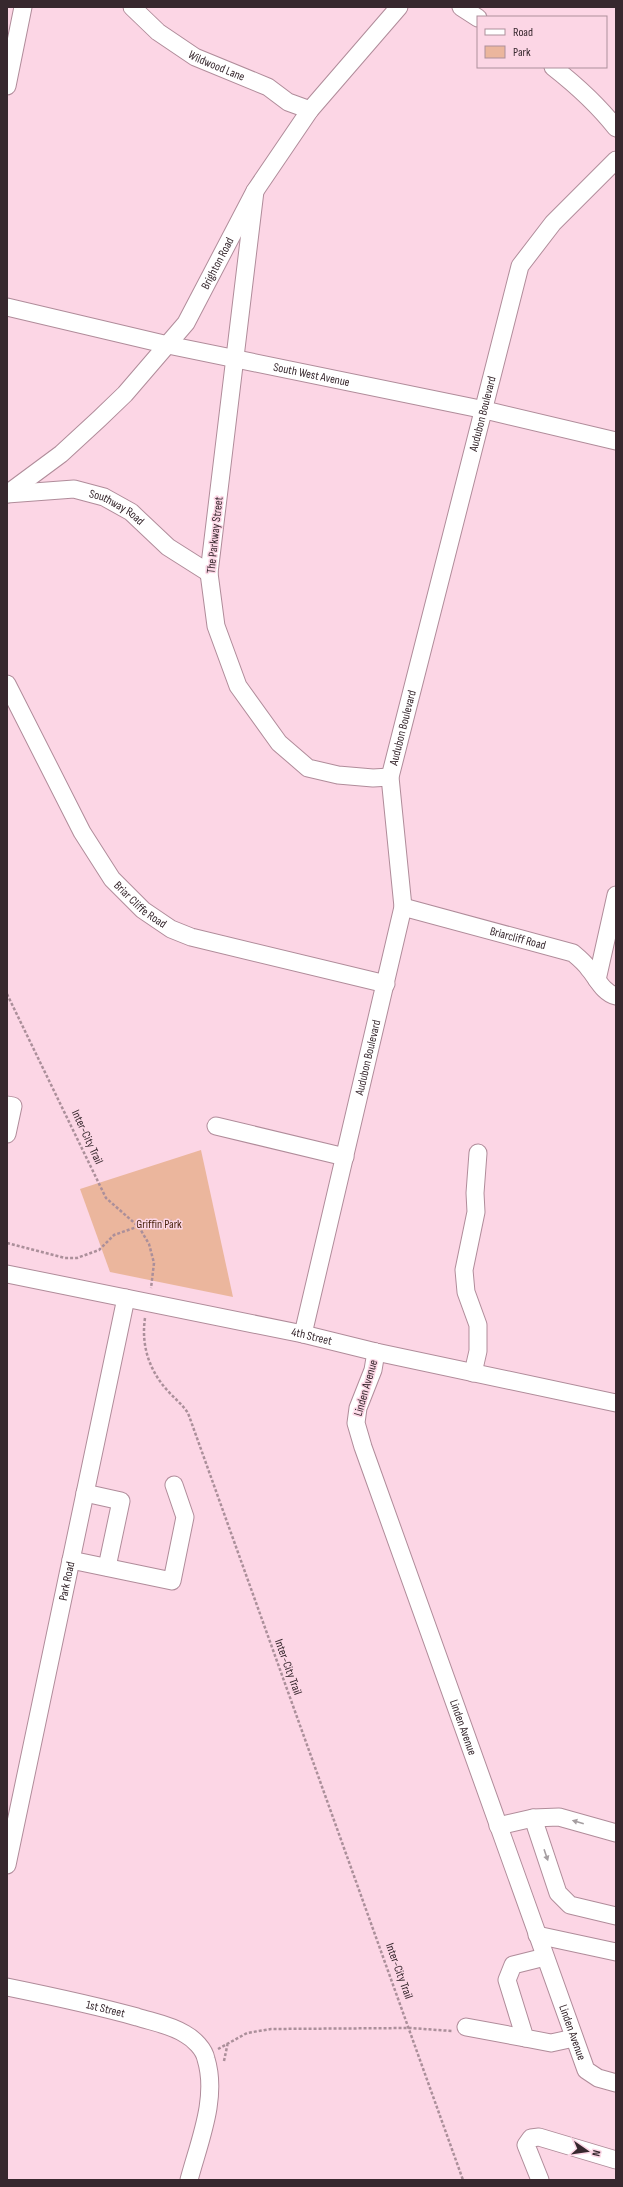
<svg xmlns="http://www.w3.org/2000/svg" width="623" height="2187" font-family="'Sofia Sans Condensed',sans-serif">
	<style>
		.green { fill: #ebb69d }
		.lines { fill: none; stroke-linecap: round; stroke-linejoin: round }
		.minor-casing { stroke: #b08c9a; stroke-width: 19 }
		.path { stroke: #ab8f9a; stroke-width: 2.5; stroke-dasharray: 3 2; stroke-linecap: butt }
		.minor { stroke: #fff; stroke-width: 17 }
		.oneway { fill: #a59ea1 }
		.labels { text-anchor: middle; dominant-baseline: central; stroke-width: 3; stroke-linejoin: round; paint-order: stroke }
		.street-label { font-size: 12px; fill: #37282e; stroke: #fcd6e5 }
		.park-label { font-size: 12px; fill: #451f0a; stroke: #fcd6e5 }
	</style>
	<rect width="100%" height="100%" fill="#fcd6e5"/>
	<path class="green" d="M 201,1150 L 233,1297 L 110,1272 L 80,1189 Z"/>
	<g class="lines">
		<g class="minor-casing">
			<g id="minor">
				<path id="s1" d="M 132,7 L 158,32 L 195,57 L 268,87 L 288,102 L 310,110"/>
				<path d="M 461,7 L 478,18"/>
				<path d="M 553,67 C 576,85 598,105 616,128"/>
				<path d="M 7,86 L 23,7"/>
				<path d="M 255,191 L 209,573 L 216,626 L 238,686 L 279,743 L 308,768 L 338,775 L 373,778 L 390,777"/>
				<path id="s2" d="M 7,307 L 168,345 L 485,410 L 616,441"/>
				<path id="s3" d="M 7,494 L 61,454 L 99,419 L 125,394 L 186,323 L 255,191 L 310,110 L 399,7"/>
				<path id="s4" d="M 7,494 L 74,489 L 104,497 L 131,512 L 168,547 L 209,573"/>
				<path id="s5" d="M 7,684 L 82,832 L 112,879 L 143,910 L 171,929 L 191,937 L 386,984"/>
				<path id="s6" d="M 403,907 L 573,953 C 579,958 585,963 589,969 C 597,978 603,993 616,996"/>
				<path d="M 597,980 L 616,895"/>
				<path d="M 7,1105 L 13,1106 L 7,1134"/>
				<path d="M 216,1126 L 345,1157"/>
				<path id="s7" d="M 7,1274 L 303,1334 L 376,1352 L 616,1403"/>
				<path id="s8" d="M 303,1334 L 403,907 L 390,777 L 520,266 L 553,223 L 616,160"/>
				<path id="s9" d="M 376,1352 L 373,1370 L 358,1408 L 356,1423 L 363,1447 L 586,2070 L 598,2078 L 616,2083"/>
				<path d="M 473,1373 L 478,1351 L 478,1325 L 466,1292 L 464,1270 L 476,1212 L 475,1193 L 478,1153"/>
				<path d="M 85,1493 L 121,1501 L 107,1567"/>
				<path d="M 71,1560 L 172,1581 L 185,1517 L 174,1485"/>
				<path d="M 533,1818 L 558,1893 L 570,1905 L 616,1916"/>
				<path d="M 498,1826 L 533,1818 L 559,1817 L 616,1833"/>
				<path id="s10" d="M 7,1865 L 126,1298"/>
				<path d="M 537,1935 L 616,1952"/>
				<path d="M 545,1957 L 513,1965 L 507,1980 L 525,2038 L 551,2043 L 574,2038"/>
				<path id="s11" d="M 7,1987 C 51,1996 94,2005 137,2017 C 153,2022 171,2025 185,2034 C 194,2039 204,2049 206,2059 C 218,2098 199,2142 189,2180"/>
				<path d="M 466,2027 L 525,2038"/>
				<path d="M 540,2180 L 526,2145 L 531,2138 L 539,2137 L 616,2160"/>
			</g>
		</g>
		<path class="path" d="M 7,994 L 106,1198 L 139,1227 L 149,1244 L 154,1263 L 151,1288
			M 7,1243 L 65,1258 L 77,1258 L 99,1250 L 114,1235 L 148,1223 L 172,1221
			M 145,1318 C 141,1345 149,1370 167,1390 C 174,1398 182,1404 188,1413 L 463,2180
			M 218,2049 L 247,2033 L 271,2029 L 410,2028 L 452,2031
			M 224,2061 L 228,2042"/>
		<use href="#minor" class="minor"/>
	</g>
	<defs><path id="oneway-solid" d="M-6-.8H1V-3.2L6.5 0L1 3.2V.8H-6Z"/></defs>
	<g class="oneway">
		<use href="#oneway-solid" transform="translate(578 1822) rotate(-164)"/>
		<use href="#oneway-solid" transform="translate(546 1855) rotate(71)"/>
	</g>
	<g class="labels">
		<g class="street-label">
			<text stroke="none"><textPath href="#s1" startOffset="104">Wildwood Lane</textPath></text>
			<text stroke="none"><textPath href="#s3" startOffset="316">Brighton Road</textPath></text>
			<text stroke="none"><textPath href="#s2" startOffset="312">South West Avenue</textPath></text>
			<text stroke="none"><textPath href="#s8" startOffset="944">Audubon Boulevard</textPath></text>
			<text stroke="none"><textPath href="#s4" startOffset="114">Southway Road</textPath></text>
			<text transform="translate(215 535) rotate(-84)">The Parkway Street</text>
			<text stroke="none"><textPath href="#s8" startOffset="620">Audubon Boulevard</textPath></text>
			<text stroke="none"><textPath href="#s5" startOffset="260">Briar Cliffe Road</textPath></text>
			<text stroke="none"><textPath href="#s6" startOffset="119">Briarcliff Road</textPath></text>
			<text stroke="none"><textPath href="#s8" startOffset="284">Audubon Boulevard</textPath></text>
			<text transform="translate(87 1137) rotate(65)">Inter-City Trail</text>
			<text stroke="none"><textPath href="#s7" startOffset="311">4th Street</textPath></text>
			<text transform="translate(366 1388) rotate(-74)">Linden Avenue</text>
			<text stroke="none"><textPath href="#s10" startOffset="290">Park Road</textPath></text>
			<text transform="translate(288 1667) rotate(70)">Inter-City Trail</text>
			<text stroke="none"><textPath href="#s9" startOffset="397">Linden Avenue</textPath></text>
			<text transform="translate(399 1971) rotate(70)">Inter-City Trail</text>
			<text stroke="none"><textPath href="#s11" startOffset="101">1st Street</textPath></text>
			<text stroke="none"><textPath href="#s9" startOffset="721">Linden Avenue</textPath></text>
		</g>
		<g class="park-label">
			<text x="159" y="1224">Griffin Park</text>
		</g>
	</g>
	<rect width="623" height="2187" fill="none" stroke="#37282e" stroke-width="16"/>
	<rect x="477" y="16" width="130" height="52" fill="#fcd6e5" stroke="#ad909c"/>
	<rect x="485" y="29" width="20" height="6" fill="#ffffff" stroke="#ad909c"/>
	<text x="513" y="36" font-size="12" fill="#37282e">Road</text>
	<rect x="485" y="46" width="20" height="12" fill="#ebb69d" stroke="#ad909c"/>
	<text x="513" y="56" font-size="12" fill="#37282e">Park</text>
	<g transform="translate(587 2151) rotate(103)" stroke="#fcd6e5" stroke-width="3" paint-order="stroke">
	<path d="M0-3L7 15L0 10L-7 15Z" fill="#37282e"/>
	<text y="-6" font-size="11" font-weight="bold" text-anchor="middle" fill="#37282e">N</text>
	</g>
</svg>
